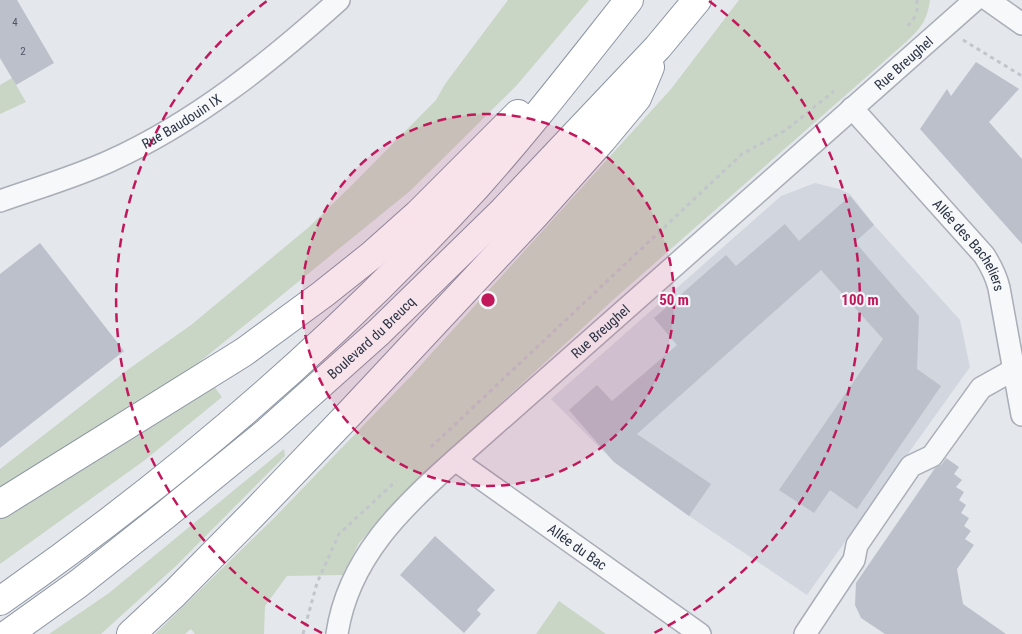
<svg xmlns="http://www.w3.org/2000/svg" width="1022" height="634" font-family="'Roboto Condensed',sans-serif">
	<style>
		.built { fill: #d2d6de }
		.green { fill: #c9d6c5 }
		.building { fill: #bbc0ca }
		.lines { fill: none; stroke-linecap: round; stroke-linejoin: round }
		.minor-casing { stroke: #a9aeb7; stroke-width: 24 }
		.trunk-casing { stroke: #8b94a3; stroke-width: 30 }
		.path { stroke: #c2c5cb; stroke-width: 3; stroke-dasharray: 4 4; stroke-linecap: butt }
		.minor { stroke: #f7f8fa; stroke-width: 21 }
		.trunk { stroke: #fff; stroke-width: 28 }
		.ring { fill: none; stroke: #c2185b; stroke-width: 2.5; stroke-dasharray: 9 6 }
		.labels { text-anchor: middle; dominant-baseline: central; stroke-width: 4.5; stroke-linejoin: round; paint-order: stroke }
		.number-label { font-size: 11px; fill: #4f5766 }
		.street-label { font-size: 14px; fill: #2b3445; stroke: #f4f6f9 }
		.centre { fill: #c2185b; stroke: #f4f6f9; stroke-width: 2.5 }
		.ring-label { font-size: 15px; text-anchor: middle; font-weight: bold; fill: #c2185b; stroke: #f4f6f9; stroke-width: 4.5; stroke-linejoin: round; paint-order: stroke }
	</style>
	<rect width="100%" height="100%" fill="#e4e7ec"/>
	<path class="built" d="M 815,183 L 839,189 L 850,194 L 874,225 L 960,320 L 970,367 L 807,595 L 689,516 L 614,462 L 551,399 L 781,196 Z"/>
	<path class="green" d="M 508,0 L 589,0 L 517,85 L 410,191 L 197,364 L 222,397 L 145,460 L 0,564 L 0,469 L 130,368 L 191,325 L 309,227 L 351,186 L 436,100 L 445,84 Z
		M 739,0 L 930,0 C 927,21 921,28 906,42 L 614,299 L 404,492 L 359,543 L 343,575 L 287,576 L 265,606 L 264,634 L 195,634 L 191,629 L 185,634 L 155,634 L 274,518 L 411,376 L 671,89 Z
		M 12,78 L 26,102 L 0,114 L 0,85 Z
		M 284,449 L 285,456 L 177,565 L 101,634 L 49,634 L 109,593 Z
		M 559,601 L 606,634 L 536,634 Z"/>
	<path class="building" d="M 0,0 L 17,0 L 54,63 L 16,85 L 0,58 Z
		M 976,62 L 1019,89 L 989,122 L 1022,159 L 1022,244 L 920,129 L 947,89 L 951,96 Z
		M 850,196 L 874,225 L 855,242 L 919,316 L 917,369 L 941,386 L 857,509 L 830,490 L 814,513 L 779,490 L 883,339 L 821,270 L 637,434 L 711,484 L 689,516 L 614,462 L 569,410 L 597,385 L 612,401 L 677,345 L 654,318 L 726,255 L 736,266 L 785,224 L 799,241 Z
		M 40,243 L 124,351 L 0,448 L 0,274 Z
		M 946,458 L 959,467 L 954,474 L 962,480 L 956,487 L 964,492 L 959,500 L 966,505 L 961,513 L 969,518 L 964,526 L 971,531 L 965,539 L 974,545 L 957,569 L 963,604 L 1006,634 L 885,634 L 861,618 L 855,605 L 856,583 L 935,468 L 942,464 Z
		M 435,536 L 495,590 L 477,610 L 481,614 L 464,633 L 400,575 Z"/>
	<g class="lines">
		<g class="minor-casing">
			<g id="minor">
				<path d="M 988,0 L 1022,24"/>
				<path id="s1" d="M 852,108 L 984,255 C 991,266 996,275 999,288 L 1022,415"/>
				<path id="s2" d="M 0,201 C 37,188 75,177 110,161 C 196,122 270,62 339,0"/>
				<path id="s3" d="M 455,460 L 700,634"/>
				<path id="s4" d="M 337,634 C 348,559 401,508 455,460 L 975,0"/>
				<path d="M 805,634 L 854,560 L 857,545 L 911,466 L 932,456 L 981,388 L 1015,369"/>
			</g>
		</g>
		<g class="trunk-casing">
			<g id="trunk">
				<path d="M 0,504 L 244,352 L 323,294 L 372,255 L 418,214 L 518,114"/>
				<path d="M 0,601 C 172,481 334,342 476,187 C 530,127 579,63 629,0"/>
				<path id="s5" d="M 8,634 L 78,584 L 164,516 L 267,432 L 379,332 L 501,213 L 658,47 L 697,0"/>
				<path d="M 131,634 L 174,594 L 255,512 L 350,413 L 536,214 L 602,140 L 637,98 L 650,67"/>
			</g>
		</g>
		<path class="path" d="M 917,0 L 917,14
			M 908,26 L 917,14
			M 963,40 L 1022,76
			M 431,447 L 742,154 L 786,130 L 834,91
			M 303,634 L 317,583 L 339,534 L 396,481"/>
		<use href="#minor" class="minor"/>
		<use href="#trunk" class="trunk"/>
	</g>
	<circle cx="488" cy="300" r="186" fill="#c2185b" fill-opacity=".12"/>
	<g class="ring">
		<circle cx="488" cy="300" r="186"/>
		<path d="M322 633A372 372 0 0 1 267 1M709 1A372 372 0 0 1 654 633"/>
	</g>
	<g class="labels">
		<g class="number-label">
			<text x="15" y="22">4</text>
			<text x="23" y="51">2</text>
		</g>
		<g class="street-label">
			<text stroke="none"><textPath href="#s4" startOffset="814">Rue Breughel</textPath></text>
			<text stroke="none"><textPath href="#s2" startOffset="199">Rue Baudouin IX</textPath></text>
			<text stroke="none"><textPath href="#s1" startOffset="181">Allée des Bacheliers</textPath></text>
			<text stroke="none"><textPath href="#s4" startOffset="409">Rue Breughel</textPath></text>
			<text stroke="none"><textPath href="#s5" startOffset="469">Boulevard du Breucq</textPath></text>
			<text stroke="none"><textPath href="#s3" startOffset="150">Allée du Bac</textPath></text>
		</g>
	</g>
	<circle cx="488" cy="300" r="8" class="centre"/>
	<g class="ring-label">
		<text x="674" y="305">50 m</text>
		<text x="860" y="305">100 m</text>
	</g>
</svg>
